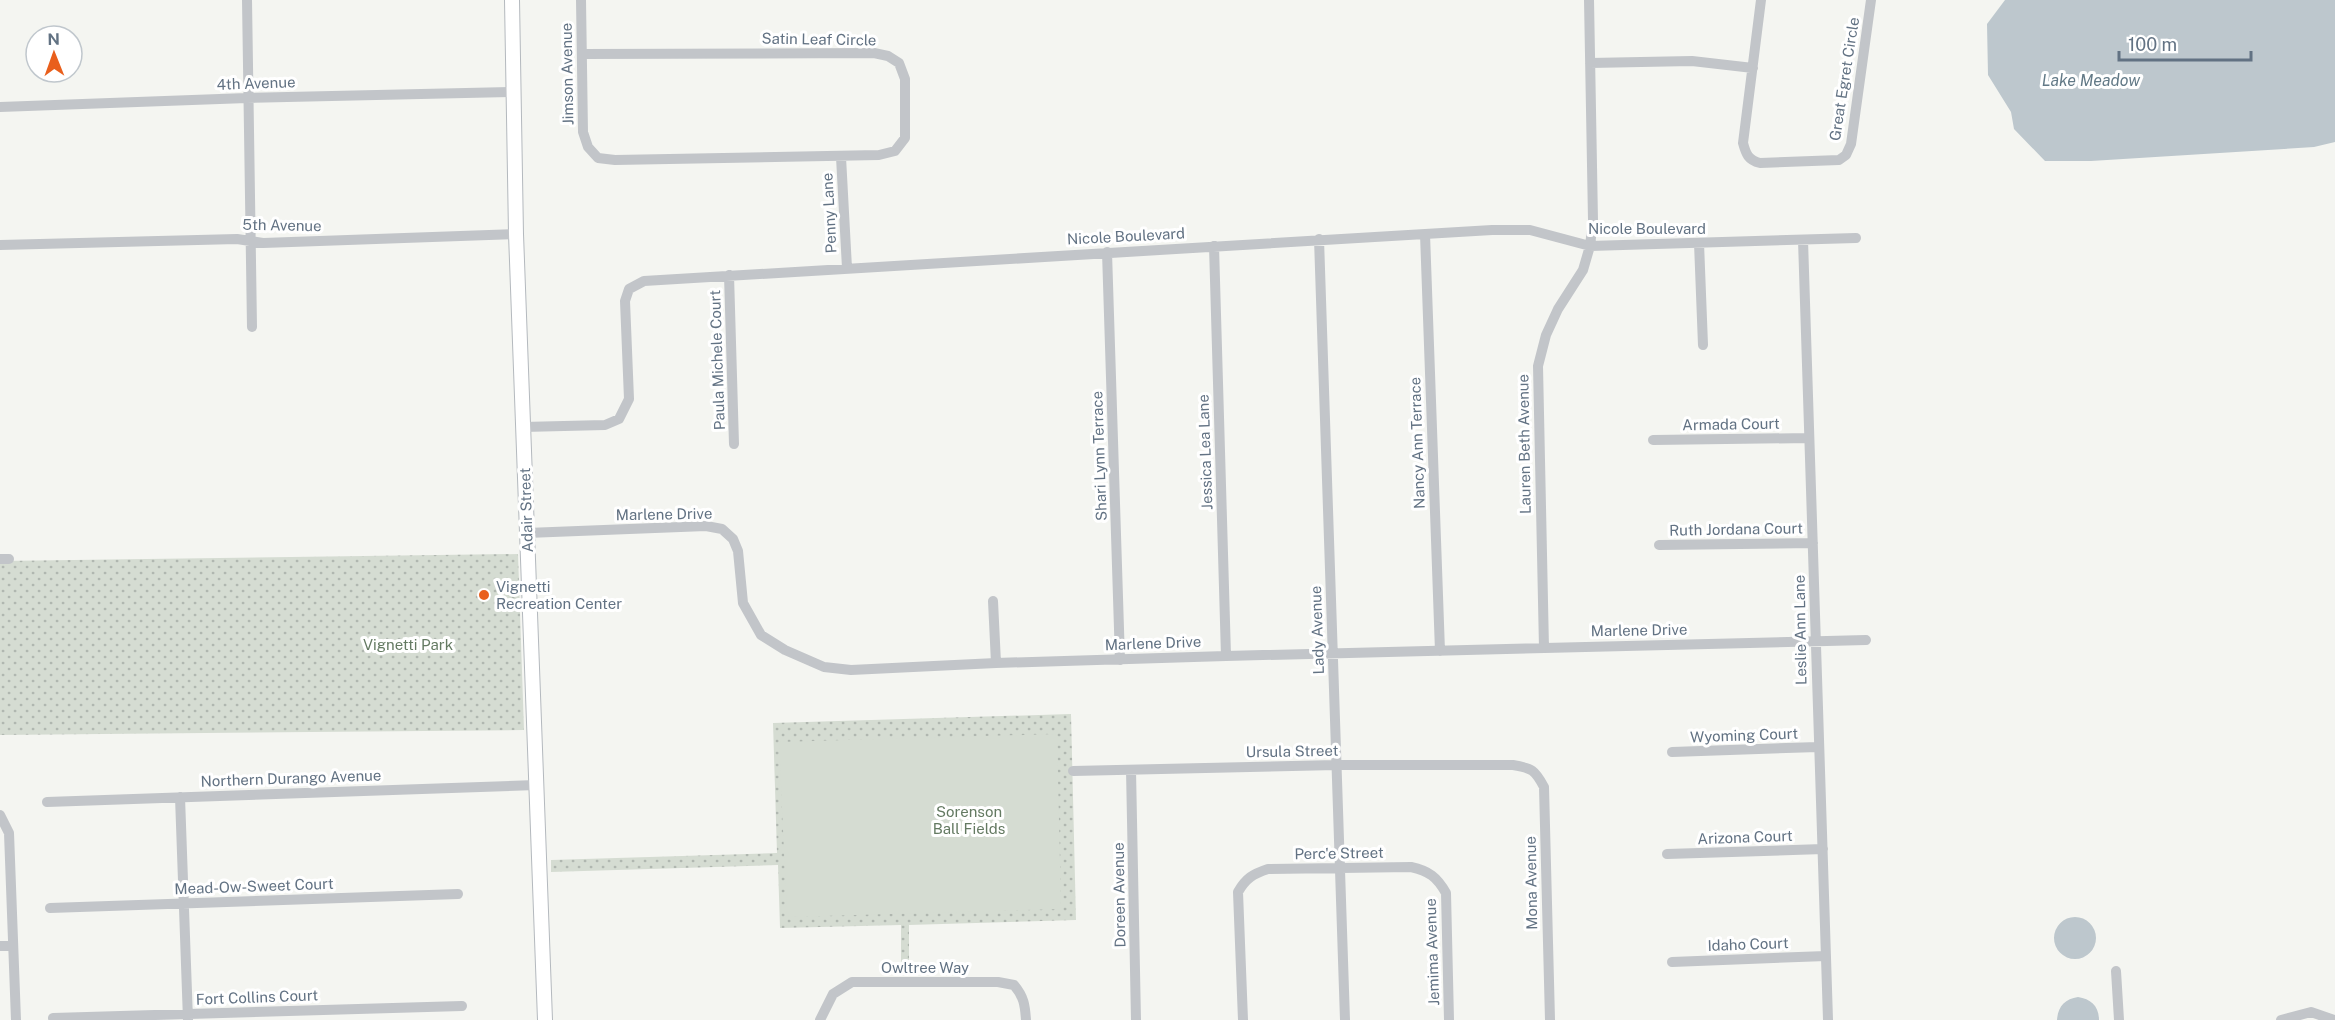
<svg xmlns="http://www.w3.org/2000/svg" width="2335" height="1020" font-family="'Public Sans',sans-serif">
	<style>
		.park { fill: url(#park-dots) }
		.garden { fill: #d5dcd2 }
		.water { fill: #bdc7cd }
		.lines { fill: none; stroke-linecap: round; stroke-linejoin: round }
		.secondary-casing { stroke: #b4b9be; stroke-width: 16 }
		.street { stroke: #c2c5c9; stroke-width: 10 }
		.secondary { stroke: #fff; stroke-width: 14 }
		.poi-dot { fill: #e95f1c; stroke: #fff; stroke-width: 2 }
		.labels { text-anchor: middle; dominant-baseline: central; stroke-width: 6; stroke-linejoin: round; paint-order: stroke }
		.street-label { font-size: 15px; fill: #627283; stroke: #fff }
		.poi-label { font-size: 15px; fill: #627283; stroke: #fff; text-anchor: start }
		.park-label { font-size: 15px; fill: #647a62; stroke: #fff }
		.water-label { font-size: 16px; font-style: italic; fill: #637a87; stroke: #fff }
	</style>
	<defs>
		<pattern id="park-dots" width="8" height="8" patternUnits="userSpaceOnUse" patternTransform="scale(1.5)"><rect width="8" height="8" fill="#d5dcd2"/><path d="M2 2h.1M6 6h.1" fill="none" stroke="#b0b7b0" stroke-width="1.8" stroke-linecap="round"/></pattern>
	</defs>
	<rect width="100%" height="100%" fill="#f4f5f1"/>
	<path class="park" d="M 518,554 L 524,730 L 0,735 L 0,561 Z
		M 1071,714 L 1076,920 L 909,925 L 909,969 L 901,969 L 901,925 L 780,928 L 778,865 L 551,872 L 551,860 L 777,853 L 773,723 Z"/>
	<path class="garden" d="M 1057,734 L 1061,909 L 787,917 L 779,742 Z"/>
	<path class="water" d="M 2005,0 L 2335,0 L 2335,142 L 2314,147 L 2091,161 L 2045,161 L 2014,129 L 2011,112 L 1988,75 L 1987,24 Z
		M2054 938a21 21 0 1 1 42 0a21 21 0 1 1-42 0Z
		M 2078,997 C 2091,999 2099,1006 2099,1020 L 2057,1020 C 2058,1006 2065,999 2078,997 Z"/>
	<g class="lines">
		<g class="secondary-casing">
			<path id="secondary" d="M 512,0 L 516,234 L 545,1020"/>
		</g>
		<path class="street" d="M 247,0 L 252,327
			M 581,0 L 583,132 L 588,147 L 598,158 L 615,160 L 879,155 L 895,151 L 905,138 L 905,79 L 899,63 L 888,56 L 874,53 L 583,54
			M 1761,0 L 1743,143 C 1746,154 1748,160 1760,163 L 1839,160 L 1846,155 L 1851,144 L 1871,0
			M 1590,63 L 1692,61 L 1753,68
			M 0,107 L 247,98 L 513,92
			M 841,157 L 847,268
			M 1425,234 L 1440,651
			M 1319,239 L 1345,1020
			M 1803,240 L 1828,1020
			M 1699,243 L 1703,345
			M 0,245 L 237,239 L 263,243 L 516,234
			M 1214,246 L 1226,656
			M 1107,252 L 1120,660
			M 729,275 L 734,444
			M 523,427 L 605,425 L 619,419 L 629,399 L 625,301 L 629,289 L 644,281 L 1492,230 L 1530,230 L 1590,246 L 1856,238
			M 1653,440 L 1809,438
			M 527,533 L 706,526 L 722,529 L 733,539 L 738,551 L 743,603 L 761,635 L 785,650 L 824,667 L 851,670 L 996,663 L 1226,656 L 1866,640
			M 1659,545 L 1813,543
			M 0,559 L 9,559
			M 993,601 L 996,663
			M 1544,648 L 1538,366 L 1546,335 L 1558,309 L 1583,270 L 1590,246 L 1593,220 L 1589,0
			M 1672,752 L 1818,747
			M 1131,770 L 1136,1020
			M 1073,771 L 1336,765 L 1513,765 C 1532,768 1535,770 1544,787 L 1550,1020
			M 180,797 L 188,1020
			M 47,802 L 536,785
			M 0,815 L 9,833 L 16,1020
			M 1667,854 L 1823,849
			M 50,908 L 458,894
			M 0,946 L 13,946
			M 1672,962 L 1826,956
			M 2116,971 L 2119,1020
			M 53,1018 L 462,1006
			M 820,1020 L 833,994 L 852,982 L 998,982 L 1014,985 C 1024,997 1025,1005 1026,1020
			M 1243,1020 L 1238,892 C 1246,878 1253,874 1268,869 L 1411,867 C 1429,871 1437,877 1446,893 L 1449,1020
			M 2281,1020 L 2311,1012 L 2334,1020"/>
		<use href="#secondary" class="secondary"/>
	</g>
	<circle class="poi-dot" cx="484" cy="595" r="6"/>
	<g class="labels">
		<g class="street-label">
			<text transform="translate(819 39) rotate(1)">Satin Leaf Circle</text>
			<text transform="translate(567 74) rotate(-91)">Jimson Avenue</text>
			<text transform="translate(1844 79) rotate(-81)">Great Egret Circle</text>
			<text transform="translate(256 83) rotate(-2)">4th Avenue</text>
			<text transform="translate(829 213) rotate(-93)">Penny Lane</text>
			<text transform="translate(282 225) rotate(1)">5th Avenue</text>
			<text x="1647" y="228">Nicole Boulevard</text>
			<text transform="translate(1126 236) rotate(-3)">Nicole Boulevard</text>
			<text transform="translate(717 360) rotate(-92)">Paula Michele Court</text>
			<text transform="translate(1731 424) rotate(-1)">Armada Court</text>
			<text transform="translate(1417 443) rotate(-92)">Nancy Ann Terrace</text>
			<text transform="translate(1524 444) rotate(-91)">Lauren Beth Avenue</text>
			<text transform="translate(1205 452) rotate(-92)">Jessica Lea Lane</text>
			<text transform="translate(1099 456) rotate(-92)">Shari Lynn Terrace</text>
			<text transform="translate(526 510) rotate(-92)">Adair Street</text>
			<text transform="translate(664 514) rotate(-1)">Marlene Drive</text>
			<text transform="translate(1736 529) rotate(-1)">Ruth Jordana Court</text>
			<text transform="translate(1317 630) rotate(-92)">Lady Avenue</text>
			<text transform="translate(1639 630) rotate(-1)">Marlene Drive</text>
			<text transform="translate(1800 630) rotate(-91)">Leslie Ann Lane</text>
			<text transform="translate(1153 643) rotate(-2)">Marlene Drive</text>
			<text transform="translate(1744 735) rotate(-2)">Wyoming Court</text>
			<text transform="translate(1292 751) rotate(-1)">Ursula Street</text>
			<text transform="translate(291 778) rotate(-2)">Northern Durango Avenue</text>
			<text transform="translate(1745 837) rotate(-2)">Arizona Court</text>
			<text transform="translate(1339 853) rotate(-1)">Perc'e Street</text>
			<text transform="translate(1531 883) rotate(-91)">Mona Avenue</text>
			<text transform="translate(254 886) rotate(-2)">Mead-Ow-Sweet Court</text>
			<text transform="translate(1119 895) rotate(-91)">Doreen Avenue</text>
			<text transform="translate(1748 944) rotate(-2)">Idaho Court</text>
			<text transform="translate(1432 952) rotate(-92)">Jemima Avenue</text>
			<text x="925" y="967">Owltree Way</text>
			<text transform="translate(257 997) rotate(-2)">Fort Collins Court</text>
		</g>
		<g class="poi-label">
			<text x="496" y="586">Vignetti<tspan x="496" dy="17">Recreation Center</tspan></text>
		</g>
		<g class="park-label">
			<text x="408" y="644">Vignetti Park</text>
			<text x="969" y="811">Sorenson<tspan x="969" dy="17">Ball Fields</tspan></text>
		</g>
		<g class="water-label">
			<text x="2091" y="80">Lake Meadow</text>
		</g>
	</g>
	<g transform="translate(54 54) rotate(359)"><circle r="28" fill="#ffffff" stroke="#c0c7cd" stroke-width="1.5"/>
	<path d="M0-4.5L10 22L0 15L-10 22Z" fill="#e95f1c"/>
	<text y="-9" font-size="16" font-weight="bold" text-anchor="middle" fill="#627283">N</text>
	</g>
	<path d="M2119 51v9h132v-9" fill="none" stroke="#627283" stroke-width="3"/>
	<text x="2128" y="51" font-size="18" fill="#627283" stroke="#ffffff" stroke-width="4.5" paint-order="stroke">100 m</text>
</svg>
